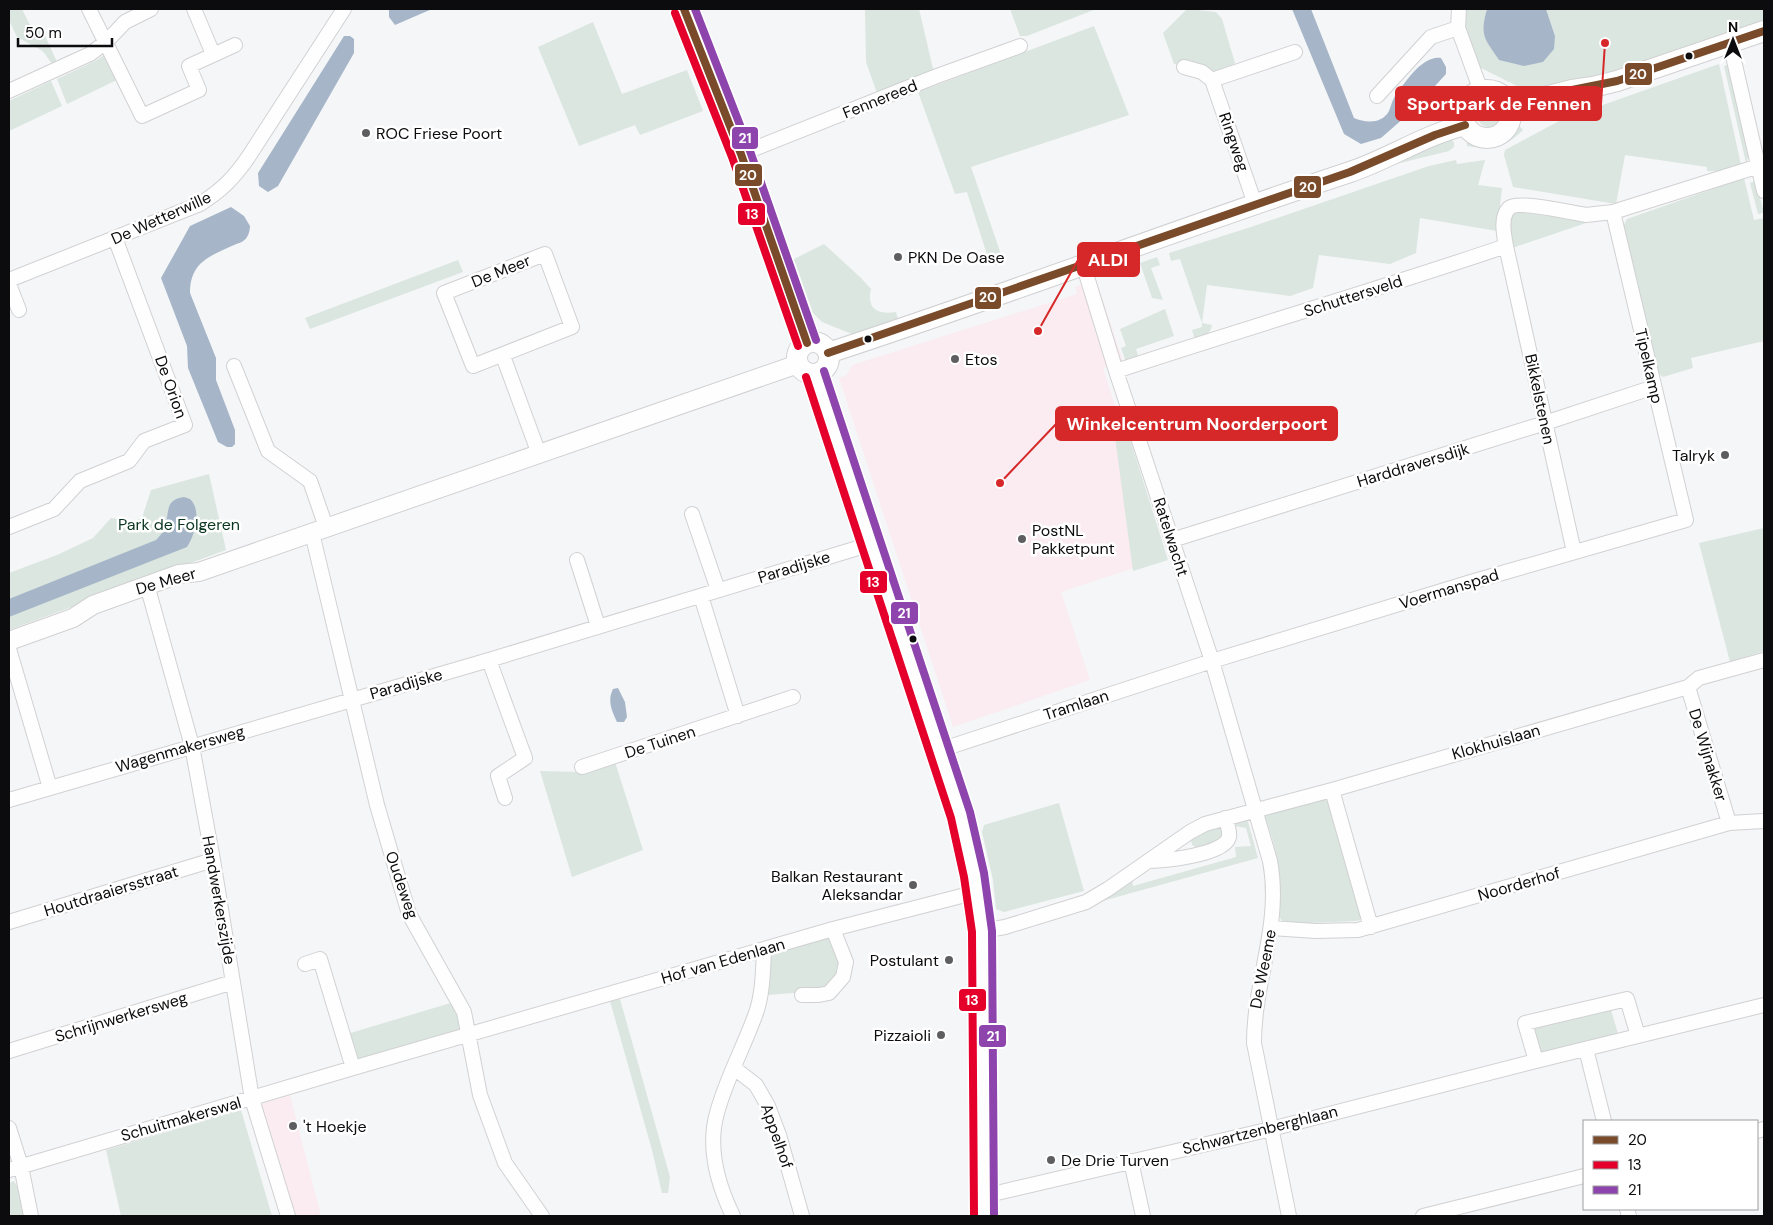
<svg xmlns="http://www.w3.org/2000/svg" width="1773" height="1225" font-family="'DM Sans',sans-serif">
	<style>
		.commercial { fill: #faecf0 }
		.green { fill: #dae6df }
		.water { fill: #a6b6c8 }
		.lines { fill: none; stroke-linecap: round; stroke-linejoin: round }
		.minor-casing { stroke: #d1d1d3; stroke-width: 16 }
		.tertiary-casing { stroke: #d1d1d3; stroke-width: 20 }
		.secondary-casing { stroke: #d1d1d3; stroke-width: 22 }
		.minor { stroke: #fefefe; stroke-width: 14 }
		.tertiary { stroke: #fefefe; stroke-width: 18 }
		.secondary { stroke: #fefefe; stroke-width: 20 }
		.bus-1-casing { stroke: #fff; stroke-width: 11 }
		.bus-2-casing { stroke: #fff; stroke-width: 11 }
		.bus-3-casing { stroke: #fff; stroke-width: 11 }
		.bus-1 { stroke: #7a4b2a; stroke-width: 8 }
		.bus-2 { stroke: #e4002b; stroke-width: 8 }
		.bus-3 { stroke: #8e44ad; stroke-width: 8 }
		.bus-dot { fill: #0c0c0e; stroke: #fff; stroke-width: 2 }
		.poi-dot { fill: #5e5e60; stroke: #fff; stroke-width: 2 }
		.labels { text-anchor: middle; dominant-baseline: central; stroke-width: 5; stroke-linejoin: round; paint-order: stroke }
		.street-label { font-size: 16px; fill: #0c0c0e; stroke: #fff }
		.poi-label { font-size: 16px; fill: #0c0c0e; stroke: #fff; text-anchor: start }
		.park-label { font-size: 16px; fill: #0a3520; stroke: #fff }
		.leader { fill: none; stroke: #d62828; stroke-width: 2 }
		.callout-dot { fill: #d62828; stroke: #fff; stroke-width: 2 }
		.callout { fill: #d62828; stroke: #d62828; stroke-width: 2 }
		.callout-label { font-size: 18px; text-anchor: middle; font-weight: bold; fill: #fff }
		.line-badge { stroke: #fff; stroke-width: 2 }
		.badge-label { font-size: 14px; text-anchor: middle; font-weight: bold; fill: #fff }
	</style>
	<rect width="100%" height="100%" fill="#f5f6f8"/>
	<path class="commercial" d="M 1096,279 L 1123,361 L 1103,368 L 1164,558 L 1061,592 L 1090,680 L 953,727 L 839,378 L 847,375 L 852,365 L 1077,294 L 1075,287 Z
		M 290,1095 L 321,1216 L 286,1216 L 256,1105 Z"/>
	<path class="green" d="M 9,9 L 22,9 L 32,29 L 41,27 L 57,62 L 52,64 L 45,54 L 41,50 L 17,37 L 9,20 Z
		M 865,9 L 919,9 L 934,73 L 878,96 L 866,62 Z
		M 1010,9 L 1096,9 L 1027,36 L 1020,36 Z
		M 1187,9 L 1216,12 L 1222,19 L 1235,63 C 1217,83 1208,67 1190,63 C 1186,62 1179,64 1174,64 L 1163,33 Z
		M 1464,9 L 1487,9 C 1479,35 1485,39 1499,60 L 1555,36 L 1546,9 L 1764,9 L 1764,23 L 1624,74 L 1525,95 L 1519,87 L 1479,67 L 1461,21 Z
		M 593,22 L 622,94 L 687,70 L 703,111 L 640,135 L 635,125 L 579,146 L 538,47 Z
		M 1094,26 L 1129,115 L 971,167 L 1004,263 L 997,265 L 990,264 L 967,192 L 955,194 L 918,92 Z
		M 107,53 L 119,79 L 67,104 L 57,79 L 97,60 Z
		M 1719,64 L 1741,165 C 1729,169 1720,172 1707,171 L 1707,167 L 1625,155 L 1616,204 L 1513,187 L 1504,155 L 1505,150 L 1563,119 Z
		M 1731,64 L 1749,156 L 1746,163 L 1724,66 Z
		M 51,81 L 62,106 L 9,131 L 9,101 Z
		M 1609,91 L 1539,118 L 1533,118 L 1529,113 L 1529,110 Z
		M1477 115a12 12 0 1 1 24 0a12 12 0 1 1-24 0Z
		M 1515,121 L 1523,130 C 1507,147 1490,150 1467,146 L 1466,134 C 1484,148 1507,142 1515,121 Z
		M 1445,138 C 1451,139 1455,140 1454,147 L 1449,151 L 1392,165 Z
		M 1456,160 L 1457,164 L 1485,160 L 1478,185 L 1502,188 L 1497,231 L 1420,218 L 1416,253 L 1390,264 L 1319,255 L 1313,288 L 1290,296 L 1207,285 L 1202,323 L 1212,325 C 1210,335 1205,336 1195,340 L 1192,330 L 1202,327 L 1202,323 L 1180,259 L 1171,261 L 1169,253 L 1251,227 L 1429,166 Z
		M 1744,178 L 1754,220 L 1764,218 L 1764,341 L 1691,358 L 1693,368 L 1663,377 L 1658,373 L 1622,228 L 1627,219 Z
		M 1756,181 L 1764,213 L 1758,214 L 1750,183 Z
		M 1520,211 L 1595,220 L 1512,248 L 1508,232 L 1511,215 Z
		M 824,244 L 861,278 L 871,289 C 866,309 878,315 896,312 L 898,319 L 852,334 L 822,322 L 813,313 L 794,259 Z
		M 1157,257 L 1160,265 L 1151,268 L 1163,300 L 1152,298 L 1140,263 Z
		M 458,260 L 463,272 L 310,329 L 305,318 Z
		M 1165,309 L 1174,336 L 1136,349 L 1139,358 L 1126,362 L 1121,348 L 1126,346 L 1120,329 Z
		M 1117,417 L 1123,417 L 1168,560 L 1133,571 L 1113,422 Z
		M 209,474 L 226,550 L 9,630 L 9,573 L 57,555 L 93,538 L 111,518 L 131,521 L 142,518 L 151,490 Z
		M 1764,528 L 1764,651 L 1730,662 L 1699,543 Z
		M 615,762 L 643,850 L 572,877 L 540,771 L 579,772 Z
		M 1321,798 L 1326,800 L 1331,805 L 1362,916 L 1360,920 L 1356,921 L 1284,924 C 1276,916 1280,901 1280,890 C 1280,865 1274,841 1265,817 L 1266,813 Z
		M 1059,803 L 1084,891 L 1004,912 L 996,909 L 993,880 L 982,832 L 984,825 Z
		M 1247,818 L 1258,858 L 1095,903 L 1132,878 L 1133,886 L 1236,857 L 1235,847 L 1251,846 L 1246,828 L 1235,826 L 1233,823 Z
		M 1222,825 L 1223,839 L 1199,849 L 1192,845 L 1191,840 L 1195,835 Z
		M 832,933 L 839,952 L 839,974 L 831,984 L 821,991 L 766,995 L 767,952 Z
		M 620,999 L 670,1177 L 668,1193 L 662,1193 L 652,1150 L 610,1001 Z
		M 454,1002 L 464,1032 L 355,1062 L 347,1034 Z
		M 1611,1010 L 1619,1037 L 1541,1055 L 1533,1029 Z
		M 241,1110 L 272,1216 L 121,1216 L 106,1150 Z
		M 14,1181 L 17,1186 L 26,1216 L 9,1216 L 9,1183 Z"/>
	<path class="water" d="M 389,9 L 432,9 L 395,25 L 389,17 Z
		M 1292,9 L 1311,9 L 1354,118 C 1366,123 1382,124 1389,111 C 1391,106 1392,101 1395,96 C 1405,83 1422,55 1441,58 L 1446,67 L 1446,74 L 1412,111 L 1381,138 L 1361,144 L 1344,134 Z
		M 1487,9 L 1546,9 L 1555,36 L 1554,49 L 1543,62 L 1524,66 L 1499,60 C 1485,39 1479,36 1487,9 Z
		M 344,36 L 350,36 L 354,39 L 354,53 L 278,186 L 268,192 L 259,186 L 258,173 Z
		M 231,207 L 244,216 L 250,226 C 250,229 249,234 247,237 C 244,242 239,243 234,245 C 210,256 190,262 190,293 L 216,358 L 216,380 L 235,430 L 235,444 L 232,447 L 227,447 L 218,442 L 188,368 L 187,346 L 161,278 L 190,226 Z
		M 184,497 L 190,499 C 202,510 195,535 187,547 L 9,617 L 9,599 L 156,540 C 160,536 164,531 165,526 C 170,512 164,500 184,497 Z
		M 618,688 L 625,702 L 627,717 L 624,722 L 617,722 C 612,711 607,701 613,689 Z"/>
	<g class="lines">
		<g class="minor-casing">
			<path id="minor" d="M 89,9 L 142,116 L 199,90 L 189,66 L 235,45
				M 194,9 L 213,54
				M 1459,9 L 1458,28 L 1481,91
				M 1730,43 L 1764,191
				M 1184,67 L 1202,72 L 1212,80
				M 9,91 L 90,54 L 106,42 L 125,22 L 151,9
				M 1377,96 L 1431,37 L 1458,28
				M 741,154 L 937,76 L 1020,46
				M 1255,204 L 1212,80 L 1295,52
				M 1506,246 L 1574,552
				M 545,254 L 572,327 L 473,366 L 444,293 Z
				M 1083,264 L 1116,371 L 1212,661 L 1270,861 C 1282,924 1254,980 1254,1043 L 1289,1216
				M 9,280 L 200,204 C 222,190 234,178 249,156 L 344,9
				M 9,284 L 19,310
				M 503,356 L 539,454
				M 234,366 L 268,451 L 310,481 L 326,527
				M 1116,371 C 1245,328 1377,290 1506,246 C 1504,235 1500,217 1509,208 C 1518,200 1573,213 1586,215 L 1613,212 L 1759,166
				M 692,514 L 718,590
				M 9,527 L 54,509 L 80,481 L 129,461 L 144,441 L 185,425 L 115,238
				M 312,533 L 377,805 L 409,914 L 464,1012 L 480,1095 L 505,1163 L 542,1216
				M 1172,540 L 1545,423 L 1654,387
				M 577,560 L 598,626
				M 147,585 L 192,746 L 213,860 L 252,1099 L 288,1216
				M 701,596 L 738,716
				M 9,649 L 50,788
				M 489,660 L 525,758 L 498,776 L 505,798
				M 1688,687 L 1729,823
				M 940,750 L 1212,661 L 1471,582 L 1686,520 L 1613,212
				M 582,767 L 793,697
				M 1332,790 L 1371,927
				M 9,800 L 489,660 L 871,544
				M 1148,861 C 1164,861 1225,855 1229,837 C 1230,831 1227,823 1225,818
				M 9,922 L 213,860
				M 1271,928 L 1316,931 L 1358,930 L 1729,823 L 1764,821
				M 982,931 L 1005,927 L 1086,902 L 1108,889 L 1190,832 L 1205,824 L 1332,790 L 1688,687 L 1699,678 L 1764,660
				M 305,964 L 320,959 L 353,1068
				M 802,995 L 819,995 L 829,993 L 843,977 L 846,962 L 833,929
				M 1586,1049 L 1604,1121
				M 9,1051 L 233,982
				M 1536,1061 L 1525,1023 L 1627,999 L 1638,1036
				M 734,1068 L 756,1085 L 768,1106 L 779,1135 L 802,1216
				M 9,1128 L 21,1166 L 31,1216
				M 1757,1131 L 1764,1129
				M 1131,1161 L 1143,1216
				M 9,1170 L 353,1068 L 833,929 L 977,892
				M 984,1196 L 1271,1129 L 1536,1061 L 1764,1005
				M 1627,1209 L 1629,1216
				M 733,1216 C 718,1185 707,1148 717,1113 C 726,1079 744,1047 756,1013 C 763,993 763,970 764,949
				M 1423,1216 L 1584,1176"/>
		</g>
		<g class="tertiary-casing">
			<path id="tertiary" d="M 815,374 L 961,815 L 974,875 L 982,931 L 984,1216
				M 9,641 L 73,618 L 93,605 L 179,574 L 199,572 L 798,364"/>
		</g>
		<g class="secondary-casing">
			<path id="secondary" d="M 684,9 L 741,154 L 807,343
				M1463 114a24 24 0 1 1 48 0a24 24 0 1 1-48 0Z
				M 1510,106 L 1572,90 L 1593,87 L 1617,81 L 1764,31
				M797 358a16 16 0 1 1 32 0a16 16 0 1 1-32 0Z
				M 828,353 C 1003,296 1175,230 1350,172 C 1389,159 1424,135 1465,125"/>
		</g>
		<use href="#minor" class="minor"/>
		<use href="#tertiary" class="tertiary"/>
		<use href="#secondary" class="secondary"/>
		<g class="bus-1-casing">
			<path id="bus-1" d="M 684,9 L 741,154 L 807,343
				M 1510,106 L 1572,90 L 1617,81 L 1764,31
				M 828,353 L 1350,172 L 1435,135 L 1465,125"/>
		</g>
		<g class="bus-2-casing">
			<path id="bus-2" d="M 675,13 L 732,157 L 798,346
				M 806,377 L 951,818 L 964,877 L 972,932 L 974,1216"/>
		</g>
		<g class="bus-3-casing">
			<path id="bus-3" d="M 695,9 L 750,151 L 816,340
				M 824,371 L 970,812 L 984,873 L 992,931 L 994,1216"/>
		</g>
		<use href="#bus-1" class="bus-1"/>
		<use href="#bus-2" class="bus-2"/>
		<use href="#bus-3" class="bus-3"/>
	</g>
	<g class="bus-dot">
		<circle cx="1689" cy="56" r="4.5"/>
		<circle cx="868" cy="339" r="4.5"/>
		<circle cx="913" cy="639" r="4.5"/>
	</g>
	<g class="poi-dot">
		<circle cx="366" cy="133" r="5"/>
		<circle cx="898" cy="257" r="5"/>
		<circle cx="955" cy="359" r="5"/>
		<circle cx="1725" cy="455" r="5"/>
		<circle cx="1022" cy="539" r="5"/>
		<circle cx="913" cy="885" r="5"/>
		<circle cx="949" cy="960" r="5"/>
		<circle cx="941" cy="1035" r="5"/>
		<circle cx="293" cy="1126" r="5"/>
		<circle cx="1051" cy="1160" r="5"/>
	</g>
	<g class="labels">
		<g class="street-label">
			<text transform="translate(880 99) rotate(-22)">Fennereed</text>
			<text transform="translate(1234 142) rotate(71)">Ringweg</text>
			<text transform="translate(161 218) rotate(-24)">De Wetterwille</text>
			<text transform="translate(501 271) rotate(-22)">De Meer</text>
			<text transform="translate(1353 296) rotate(-18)">Schuttersveld</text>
			<text transform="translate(1649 366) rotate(77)">Tipelkamp</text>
			<text transform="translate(171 387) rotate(70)">De Orion</text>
			<text transform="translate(1540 399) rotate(78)">Bikkelstenen</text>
			<text transform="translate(1413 465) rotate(-17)">Harddraversdijk</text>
			<text transform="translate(1171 537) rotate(72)">Ratelwacht</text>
			<text transform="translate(794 567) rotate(-17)">Paradijske</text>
			<text transform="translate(166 581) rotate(-16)">De Meer</text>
			<text transform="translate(1449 589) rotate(-17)">Voermanspad</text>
			<text transform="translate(406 684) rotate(-16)">Paradijske</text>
			<text transform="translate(1076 705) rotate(-18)">Tramlaan</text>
			<text transform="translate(660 742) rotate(-18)">De Tuinen</text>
			<text transform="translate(1496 742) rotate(-16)">Klokhuislaan</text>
			<text transform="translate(180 749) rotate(-16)">Wagenmakersweg</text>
			<text transform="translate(1708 755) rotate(73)">De Wijnakker</text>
			<text transform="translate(1519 884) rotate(-16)">Noorderhof</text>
			<text transform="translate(402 885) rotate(71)">Oudeweg</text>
			<text transform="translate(111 891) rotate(-17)">Houtdraaiersstraat</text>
			<text transform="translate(219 900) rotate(80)">Handwerkerszijde</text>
			<text transform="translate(723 961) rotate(-16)">Hof van Edenlaan</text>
			<text transform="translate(1263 969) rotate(-79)">De Weeme</text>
			<text transform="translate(121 1017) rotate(-17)">Schrijnwerkersweg</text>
			<text transform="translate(181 1119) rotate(-16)">Schuitmakerswal</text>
			<text transform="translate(1260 1130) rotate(-14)">Schwartzenberghlaan</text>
			<text transform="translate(777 1136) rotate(71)">Appelhof</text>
		</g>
		<g class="poi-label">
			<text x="376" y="133">ROC Friese Poort</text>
			<text x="908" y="257">PKN De Oase</text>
			<text x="965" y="359">Etos</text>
			<text x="1715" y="455" text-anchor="end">Talryk</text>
			<text x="1032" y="530">PostNL<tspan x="1032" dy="18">Pakketpunt</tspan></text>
			<text x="903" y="876" text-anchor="end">Balkan Restaurant<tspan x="903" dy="18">Aleksandar</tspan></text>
			<text x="939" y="960" text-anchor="end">Postulant</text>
			<text x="931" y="1035" text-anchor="end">Pizzaioli</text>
			<text x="303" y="1126">'t Hoekje</text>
			<text x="1061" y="1160">De Drie Turven</text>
		</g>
		<g class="park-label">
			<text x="179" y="524">Park de Folgeren</text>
		</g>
	</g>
	<path class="leader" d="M1605 43L1601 104M1038 331L1078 260M1000 483L1056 424"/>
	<g class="callout-dot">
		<circle cx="1605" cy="43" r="5"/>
		<circle cx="1038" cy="331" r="5"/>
		<circle cx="1000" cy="483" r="5"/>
	</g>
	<g class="callout">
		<rect x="1396" y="87" width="205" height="33" rx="5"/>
		<rect x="1078" y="243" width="61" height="33" rx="5"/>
		<rect x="1056" y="407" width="281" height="33" rx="5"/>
	</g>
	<g class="callout-label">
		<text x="1499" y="110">Sportpark de Fennen</text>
		<text x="1108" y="266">ALDI</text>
		<text x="1197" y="430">Winkelcentrum Noorderpoort</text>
	</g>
	<g class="line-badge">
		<rect x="1624" y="62" width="29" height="24" rx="5" fill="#7a4b2a"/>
		<rect x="731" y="126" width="28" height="24" rx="5" fill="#8e44ad"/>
		<rect x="734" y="163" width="29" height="24" rx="5" fill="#7a4b2a"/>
		<rect x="1293" y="175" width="29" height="24" rx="5" fill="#7a4b2a"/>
		<rect x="737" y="202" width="29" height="24" rx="5" fill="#e4002b"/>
		<rect x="974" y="286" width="28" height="24" rx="5" fill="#7a4b2a"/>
		<rect x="859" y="570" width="29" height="24" rx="5" fill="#e4002b"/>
		<rect x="890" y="601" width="29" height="24" rx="5" fill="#8e44ad"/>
		<rect x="958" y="988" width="29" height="24" rx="5" fill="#e4002b"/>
		<rect x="978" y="1024" width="29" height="24" rx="5" fill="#8e44ad"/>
	</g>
	<g class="badge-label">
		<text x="1638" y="79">20</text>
		<text x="745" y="143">21</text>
		<text x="748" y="180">20</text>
		<text x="1308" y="192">20</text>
		<text x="752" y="219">13</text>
		<text x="988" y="302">20</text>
		<text x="873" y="587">13</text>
		<text x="904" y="618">21</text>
		<text x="972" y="1005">13</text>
		<text x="993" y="1041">21</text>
	</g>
	<rect width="1773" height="1225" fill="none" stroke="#0c0c0e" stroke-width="20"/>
	<rect x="1583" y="1120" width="175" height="90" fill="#ffffff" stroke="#9e9e9f"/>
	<rect x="1593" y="1136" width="25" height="8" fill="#7a4b2a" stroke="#9e9e9f"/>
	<text x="1628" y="1145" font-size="15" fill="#0c0c0e">20</text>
	<rect x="1593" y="1161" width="25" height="8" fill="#e4002b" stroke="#9e9e9f"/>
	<text x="1628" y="1170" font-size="15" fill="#0c0c0e">13</text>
	<rect x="1593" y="1186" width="25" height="8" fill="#8e44ad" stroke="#9e9e9f"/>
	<text x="1628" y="1195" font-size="15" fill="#0c0c0e">21</text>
	<g transform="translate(1733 40)" stroke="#ffffff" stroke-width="4" paint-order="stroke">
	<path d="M0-4L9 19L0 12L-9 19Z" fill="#0c0c0e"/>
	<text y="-8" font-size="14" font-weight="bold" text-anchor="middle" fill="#0c0c0e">N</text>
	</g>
	<path d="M18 38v8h94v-8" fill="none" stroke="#0c0c0e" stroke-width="2.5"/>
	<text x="25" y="38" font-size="15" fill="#0c0c0e" stroke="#ffffff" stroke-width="4" paint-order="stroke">50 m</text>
</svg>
